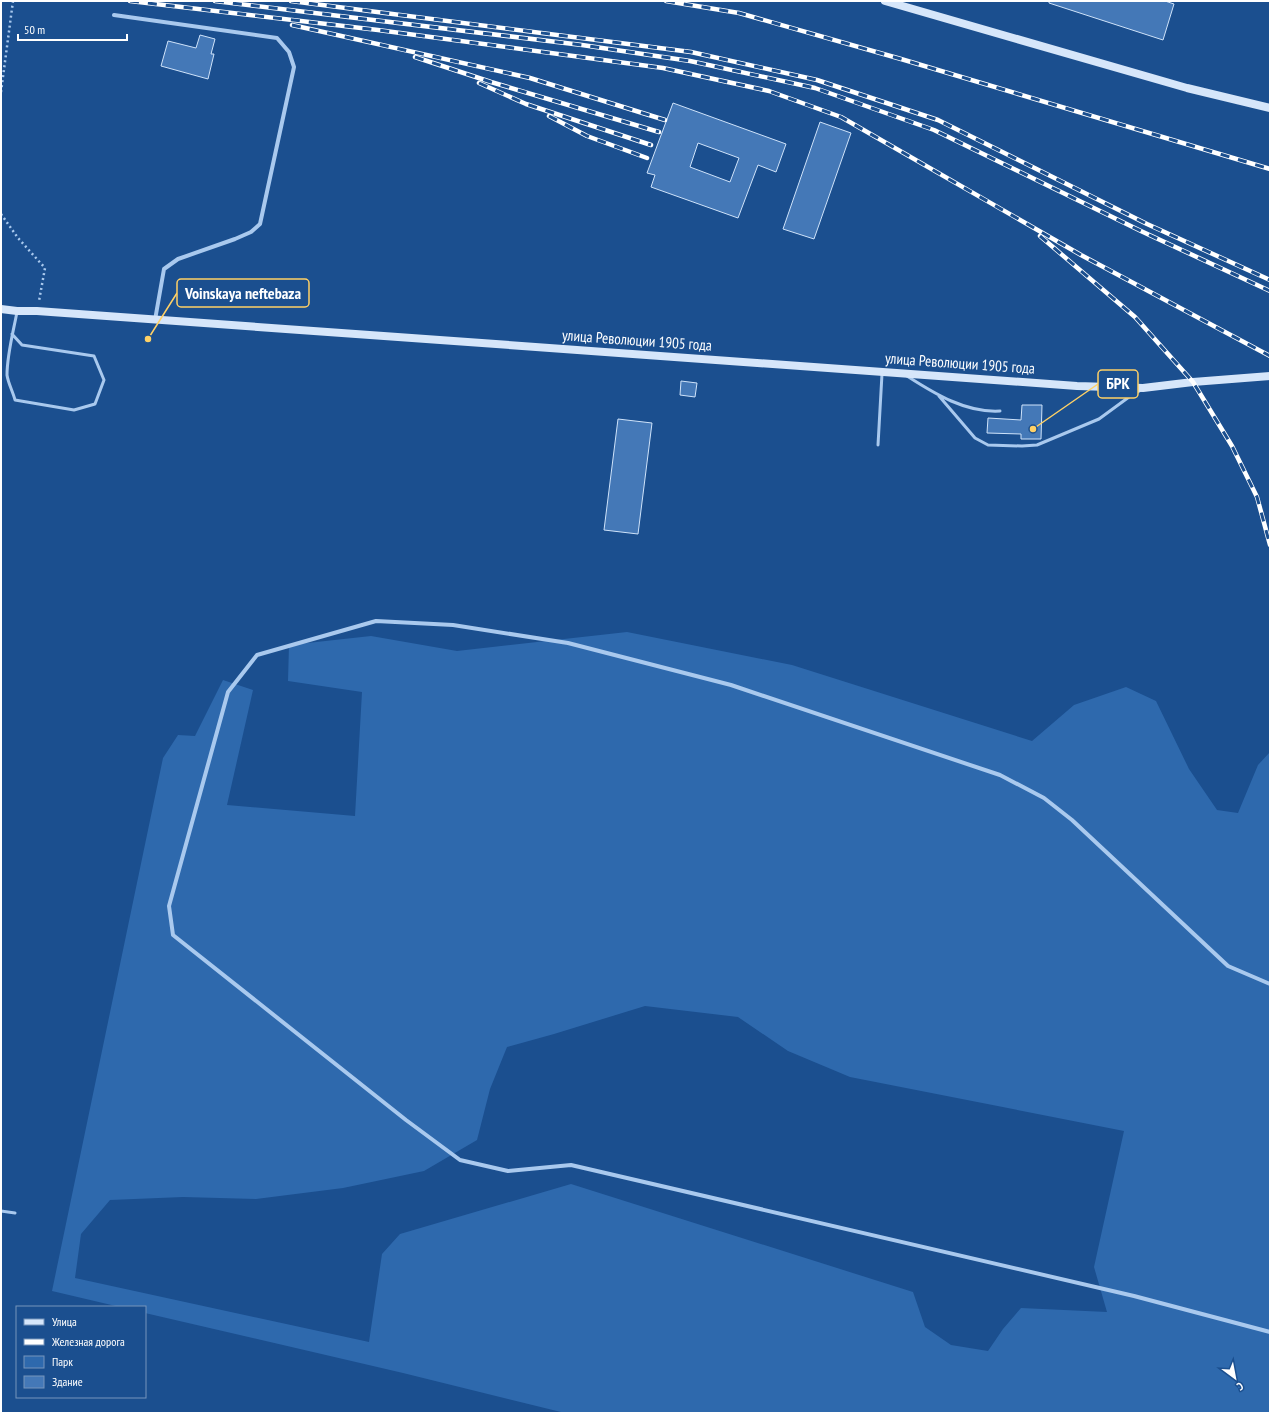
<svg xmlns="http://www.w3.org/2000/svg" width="1271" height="1414" font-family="'PT Sans Narrow',sans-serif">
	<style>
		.green { fill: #2e69ad; fill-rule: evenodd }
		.building { fill: #4478b7; stroke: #cfe3fa; fill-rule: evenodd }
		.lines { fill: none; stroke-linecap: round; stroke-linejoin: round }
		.path { stroke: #a9c9ee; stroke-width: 2.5; stroke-dasharray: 2 3; stroke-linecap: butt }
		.lane { stroke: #a9c9ee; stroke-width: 3 }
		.street { stroke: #a9c9ee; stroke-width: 4 }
		.secondary { stroke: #d6e6fa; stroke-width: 8 }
		.rail-casing { stroke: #fff; stroke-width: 4.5 }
		.rail { stroke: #1b4f8f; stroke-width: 3; stroke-dasharray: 9; stroke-linecap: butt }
		.labels { text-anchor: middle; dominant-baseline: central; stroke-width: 3; stroke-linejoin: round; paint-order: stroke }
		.street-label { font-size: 15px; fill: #fff; stroke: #1b4f8f }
		.leader { fill: none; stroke: #ffd166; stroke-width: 1.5 }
		.callout-dot { fill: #ffd166; stroke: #1b4f8f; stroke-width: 1.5 }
		.callout { fill: #1b4f8f; stroke: #ffd166; stroke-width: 1.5 }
		.callout-label { font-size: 16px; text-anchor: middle; font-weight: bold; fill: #fff }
	</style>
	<rect width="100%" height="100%" fill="#1b4f8f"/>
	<path class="green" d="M 627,632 L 792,665 L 1032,741 L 1074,705 L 1126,687 L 1156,701 L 1189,769 L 1217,810 L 1238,813 L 1258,765 L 1270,752 L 1270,1413 L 565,1413 L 403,1373 L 145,1313 L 145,1307 L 120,1307 L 52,1291 L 163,758 L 178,735 L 195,736 L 223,680 L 253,690 L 227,805 L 355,816 L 362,692 L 288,681 L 289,645 L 371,636 L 457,651 ZM 645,1006 L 738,1017 L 788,1051 L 850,1077 L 1124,1131 L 1094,1267 L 1107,1312 L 1021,1308 L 1003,1329 L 988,1351 L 951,1345 L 925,1327 L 913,1292 L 571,1184 L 400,1234 L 382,1254 L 369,1342 L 75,1278 L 81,1234 L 110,1200 L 183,1197 L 256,1199 L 343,1188 L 424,1171 L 477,1140 L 490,1089 L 507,1047 L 554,1034 Z"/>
	<path class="building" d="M 1049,1 L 1165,1 L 1174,4 L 1163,40 L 1049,3 Z
		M 200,35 L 215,39 L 211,54 L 214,54 L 208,79 L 161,66 L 168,41 L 196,48 Z
		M 673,103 L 786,144 L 776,172 L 758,165 L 738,218 L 651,187 L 655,175 L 647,173 ZM 698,143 L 739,158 L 730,182 L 690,167 Z
		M 820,122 L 851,133 L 814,239 L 783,229 Z
		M 681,381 L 697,383 L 695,397 L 680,395 Z
		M 1022,405 L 1042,405 L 1041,439 L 1021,439 L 1021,434 L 987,433 L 988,418 L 1021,420 Z
		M 618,419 L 652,423 L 638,534 L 604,530 Z"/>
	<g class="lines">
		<path class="path" d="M 1,92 L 13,1
			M 1,214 L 18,238 L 45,268 L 39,301"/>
		<path class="lane" d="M 12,334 L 22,345 L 94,356 L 104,380 L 95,404 L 74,410 L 15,400 C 13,392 8,383 7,375 C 7,355 13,333 17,312
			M 907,376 C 935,394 966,413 1000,411
			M 939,396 L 975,438 L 988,445 L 1022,446 L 1037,445 L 1099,419 L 1129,397 L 1141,390
			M 878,445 L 882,374
			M 1,1211 L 15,1213"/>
		<path class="street" d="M 114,15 L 277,38 L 289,52 L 294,67 L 260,224 L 251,232 L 235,239 L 178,259 L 164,269 L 155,320
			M 1270,984 L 1228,966 L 1072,820 L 1044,798 L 1000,775 L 731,685 L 568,643 L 453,625 L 376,621 L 257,655 L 228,692 L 169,906 L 173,935 L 406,1120 L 460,1160 L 508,1171 L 571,1165 L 1134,1296 L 1270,1332"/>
		<path class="secondary" d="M 885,1 L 1187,88 L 1270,108
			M 1,309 L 17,311 L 37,311 L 1077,386 L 1143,388 L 1193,382 L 1270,376"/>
		<g class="rail-casing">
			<path id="rail" d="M 130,1 L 378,30 L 663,68 L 769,91 L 841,117 L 1081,255 L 1270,356
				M 215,1 L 582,45 L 690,61 L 815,88 L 934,130 L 1143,232 L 1270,291
				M 291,1 L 691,52 L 817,80 L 938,120 L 1147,224 L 1270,280
				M 666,1 L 739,13 L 901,59 L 1270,169
				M 292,25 L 530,78 L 665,120
				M 415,57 L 491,82 L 659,132
				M 479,83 L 526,104 L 651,145
				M 549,116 L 587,136 L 647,158
				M 1040,236 L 1135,317 L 1193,382 L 1232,446 L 1257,497 L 1270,545"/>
		</g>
		<use href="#rail" class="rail"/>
	</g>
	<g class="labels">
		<g class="street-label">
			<text transform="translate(637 340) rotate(4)">улица Революции 1905 года</text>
			<text transform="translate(960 363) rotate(4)">улица Революции 1905 года</text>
		</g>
	</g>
	<path class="leader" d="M148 339L177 293M1033 429L1098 384"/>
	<g class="callout-dot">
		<circle cx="148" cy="339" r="4"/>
		<circle cx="1033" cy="429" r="4"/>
	</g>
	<g class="callout">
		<rect x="177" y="279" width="132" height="28" rx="4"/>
		<rect x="1098" y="370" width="40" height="28" rx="4"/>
	</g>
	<g class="callout-label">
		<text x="243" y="299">Voinskaya neftebaza</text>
		<text x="1118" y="389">БРК</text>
	</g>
	<rect width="1271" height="1414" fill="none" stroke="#ffffff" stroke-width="4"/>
	<rect x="16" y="1306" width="130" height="92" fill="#1b4f8f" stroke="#7695bc"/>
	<rect x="24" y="1319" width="20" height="6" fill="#d6e6fa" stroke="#7695bc"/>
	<text x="52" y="1326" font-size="12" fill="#ffffff">Улица</text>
	<rect x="24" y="1339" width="20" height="6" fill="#ffffff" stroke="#7695bc"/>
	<text x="52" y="1346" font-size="12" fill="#ffffff">Железная дорога</text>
	<rect x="24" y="1356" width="20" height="12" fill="#2e69ad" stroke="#7695bc"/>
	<text x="52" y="1366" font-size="12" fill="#ffffff">Парк</text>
	<rect x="24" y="1376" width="20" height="12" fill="#4478b7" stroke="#7695bc"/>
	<text x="52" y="1386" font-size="12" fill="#ffffff">Здание</text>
	<g transform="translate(1235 1378) rotate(148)" stroke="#1b4f8f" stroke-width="3" paint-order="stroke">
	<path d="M0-3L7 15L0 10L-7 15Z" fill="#ffffff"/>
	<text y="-6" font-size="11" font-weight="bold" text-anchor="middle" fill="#ffffff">С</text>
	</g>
	<path d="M18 34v6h109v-6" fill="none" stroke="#ffffff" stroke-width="2"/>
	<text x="24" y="34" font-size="12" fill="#ffffff" stroke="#1b4f8f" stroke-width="3" paint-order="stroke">50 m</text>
</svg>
